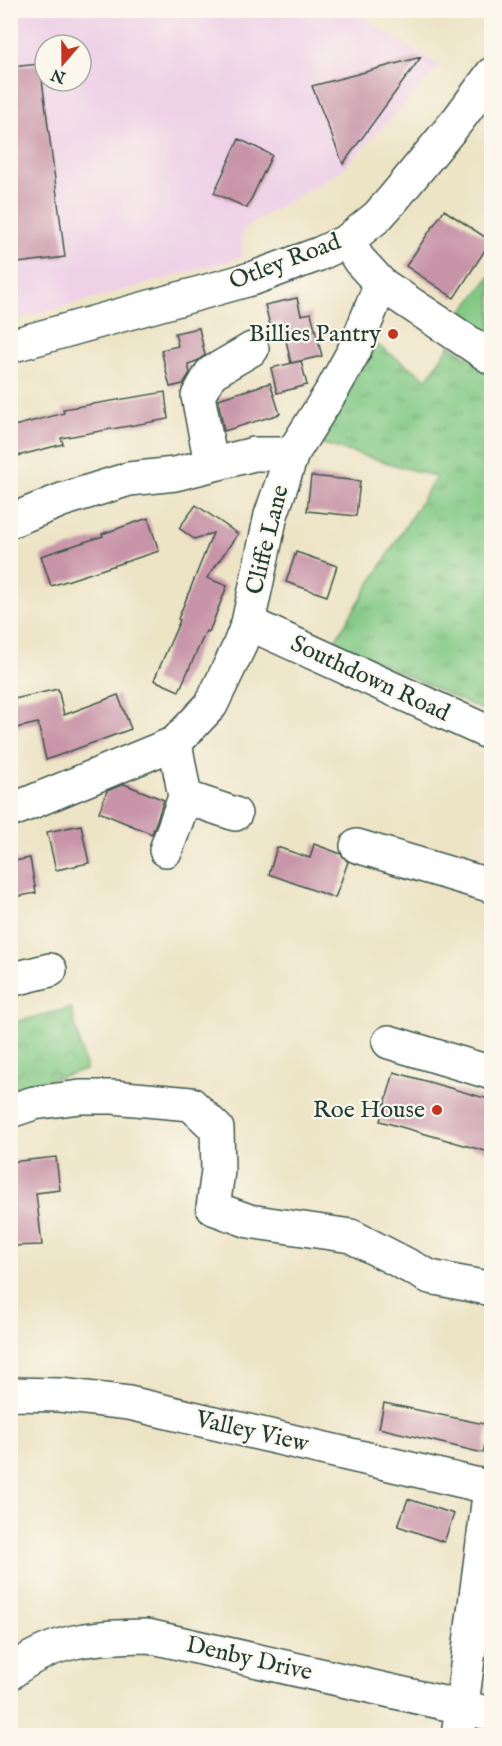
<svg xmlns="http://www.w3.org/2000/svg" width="502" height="1746" font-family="'IM FELL English',serif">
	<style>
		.built { fill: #eed0e7; fill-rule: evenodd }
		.grass { fill: url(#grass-tufts); stroke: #50835c; stroke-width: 1.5 }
		.park { fill: url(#park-crowns); stroke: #50835c; stroke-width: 1.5 }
		.pitch { fill: #82c984; stroke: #50835c; stroke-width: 1.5 }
		.building { fill: #c894a8 }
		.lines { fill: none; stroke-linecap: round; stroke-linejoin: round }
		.minor-casing { stroke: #3e564a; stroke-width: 36 }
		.major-casing { stroke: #3e564a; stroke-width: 36 }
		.minor { stroke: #fff; stroke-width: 33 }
		.major { stroke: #fff; stroke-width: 33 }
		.poi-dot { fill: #c8321e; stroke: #fbf7ec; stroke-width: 2 }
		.labels { text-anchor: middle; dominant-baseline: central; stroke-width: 4.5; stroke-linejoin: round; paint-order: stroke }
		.street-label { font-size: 24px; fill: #1f3d34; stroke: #fbf7ec }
		.poi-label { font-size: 24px; fill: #1f3d34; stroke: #fbf7ec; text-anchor: end }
	</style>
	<defs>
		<pattern id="grass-tufts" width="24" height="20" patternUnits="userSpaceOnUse" patternTransform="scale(1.5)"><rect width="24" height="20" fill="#82c984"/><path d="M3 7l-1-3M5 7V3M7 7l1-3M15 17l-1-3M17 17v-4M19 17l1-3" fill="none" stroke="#6aa46d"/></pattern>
		<pattern id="park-crowns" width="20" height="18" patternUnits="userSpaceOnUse" patternTransform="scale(1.5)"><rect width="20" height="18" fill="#82c984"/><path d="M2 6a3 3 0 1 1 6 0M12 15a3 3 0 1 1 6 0" fill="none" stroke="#6aa46d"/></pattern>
	</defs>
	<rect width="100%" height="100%" fill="#fbf7ec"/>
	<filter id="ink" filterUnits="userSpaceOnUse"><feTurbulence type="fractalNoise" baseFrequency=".0167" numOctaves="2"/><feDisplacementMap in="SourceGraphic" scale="12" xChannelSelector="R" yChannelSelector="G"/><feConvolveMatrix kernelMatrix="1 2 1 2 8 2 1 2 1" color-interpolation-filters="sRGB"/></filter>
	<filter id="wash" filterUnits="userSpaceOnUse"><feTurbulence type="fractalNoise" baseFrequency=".008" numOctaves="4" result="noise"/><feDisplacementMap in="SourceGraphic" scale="24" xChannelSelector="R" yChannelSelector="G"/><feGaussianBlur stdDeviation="1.35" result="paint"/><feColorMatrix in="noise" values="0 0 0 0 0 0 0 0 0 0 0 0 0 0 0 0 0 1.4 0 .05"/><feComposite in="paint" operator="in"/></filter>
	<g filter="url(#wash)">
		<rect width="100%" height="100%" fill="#ede4c6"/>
		<path class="built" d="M 11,11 L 353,11 L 440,66 L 342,170 L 242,229 L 243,257 L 11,321 ZM 45,45 L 81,45 L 81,81 L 45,81 Z"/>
		<path class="grass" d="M 376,344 L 427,379 L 450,345 L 491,373 L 491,714 L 334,642 L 436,477 L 317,442 Z"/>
		<path class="park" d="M 71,1008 L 86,1070 L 11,1089 L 11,1023 Z"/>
		<path class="pitch" d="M 491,275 L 491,337 L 460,315 Z"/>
		<g id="blocks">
			<path class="building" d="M 421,57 L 343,164 L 312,86 Z
				M 40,64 L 65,257 L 10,264 L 10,67 Z
				M 239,139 L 272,155 L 247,208 L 214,193 Z
				M 444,210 L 491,241 L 454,298 L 406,266 Z
				M 297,298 L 301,315 L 311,313 L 322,356 L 291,363 L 282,322 L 270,325 L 265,305 Z
				M 199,328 L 205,355 L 197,361 L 188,364 L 190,373 L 183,384 L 170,387 L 161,350 L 178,346 L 175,333 Z
				M 301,361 L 307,385 L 277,393 L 271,368 Z
				M 270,383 L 280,414 L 224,431 L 218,399 Z
				M 165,392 L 168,419 L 61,438 L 63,444 L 10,458 L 10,427 L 64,413 L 63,409 Z
				M 311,476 L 360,481 L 356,516 L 307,511 Z
				M 196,505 L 238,534 L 207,578 L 227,586 L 209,632 L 206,631 L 179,691 L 154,680 L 180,620 L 178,619 L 213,533 L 194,539 L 179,528 Z
				M 148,518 L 159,551 L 51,586 L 41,556 L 103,536 L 102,534 Z
				M 296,552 L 337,566 L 327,596 L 286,582 Z
				M 58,689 L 64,715 L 118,695 L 131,729 L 46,760 L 38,723 L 16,728 L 10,700 Z
				M 124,784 L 164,800 L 152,834 L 99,812 L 107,791 Z
				M 81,825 L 89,863 L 56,870 L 47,832 Z
				M 314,844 L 341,854 L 348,862 L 335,898 L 269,874 L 277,847 L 310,858 Z
				M 30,858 L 36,893 L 10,898 L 10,862 Z
				M 394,1072 L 492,1100 L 492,1153 L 380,1121 Z
				M 56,1157 L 60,1190 L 36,1193 L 42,1245 L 10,1246 L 10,1162 Z
				M 384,1403 L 489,1425 L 483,1453 L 379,1428 Z
				M 408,1499 L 454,1514 L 444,1542 L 398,1526 Z"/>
		</g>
	</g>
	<g filter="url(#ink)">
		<use href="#blocks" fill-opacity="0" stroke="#3e564a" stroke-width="1.5"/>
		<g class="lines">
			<g class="minor-casing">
				<path id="minor" d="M 347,241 L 359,260 L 381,284 L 492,358
					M 211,463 L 198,396 L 211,373 L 252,349
					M 10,521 L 62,500 L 129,479 L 175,474 L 254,454 L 292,454
					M 248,623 L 492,734
					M 185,797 L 235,814
					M 10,811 L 175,743
					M 357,846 L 492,886
					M 166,850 L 185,797 L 175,743 L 211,705 L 238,649 L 248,623 L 271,515 L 292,454 L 333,389 L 354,351 L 381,284
					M 10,980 L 50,970
					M 389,1042 L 492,1073
					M 10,1111 L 34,1103 L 80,1097 L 113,1097 L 191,1104 L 217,1129 L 218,1171 L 213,1208 L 249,1221 L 351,1236 L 430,1277 L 492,1289
					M 10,1394 L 60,1395 L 129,1403 L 492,1488
					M 10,1673 C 52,1638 97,1637 148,1636 L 492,1714
					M 458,1736 L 490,1488"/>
			</g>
			<g class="major-casing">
				<path id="major" d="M 10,346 L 254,278 L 319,254 L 347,241 L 377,217 L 393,199 L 458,120 L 492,74"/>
			</g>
			<use href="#minor" class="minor"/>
			<use href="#major" class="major"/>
		</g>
	</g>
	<g class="poi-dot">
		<circle cx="393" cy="334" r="6"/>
		<circle cx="437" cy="1110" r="6"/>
	</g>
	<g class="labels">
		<g class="street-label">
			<text transform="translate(285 262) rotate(-21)">Otley Road</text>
			<text transform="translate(268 540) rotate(-76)">Cliffe Lane</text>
			<text transform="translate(370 679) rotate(25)">Southdown Road</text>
			<text transform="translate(252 1432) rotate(13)">Valley View</text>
			<text transform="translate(249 1659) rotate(13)">Denby Drive</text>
		</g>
		<g class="poi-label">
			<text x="381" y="334">Billies Pantry</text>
			<text x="425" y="1110">Roe House</text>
		</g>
	</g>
	<rect width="502" height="1746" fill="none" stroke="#fbf7ec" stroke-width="36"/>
	<g transform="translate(63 63) rotate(200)"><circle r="28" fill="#fbf7ec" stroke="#a3ada2" stroke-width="1.5"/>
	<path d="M0-4.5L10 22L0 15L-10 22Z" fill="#c8321e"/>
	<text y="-9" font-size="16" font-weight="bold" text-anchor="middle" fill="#1f3d34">N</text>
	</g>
</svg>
